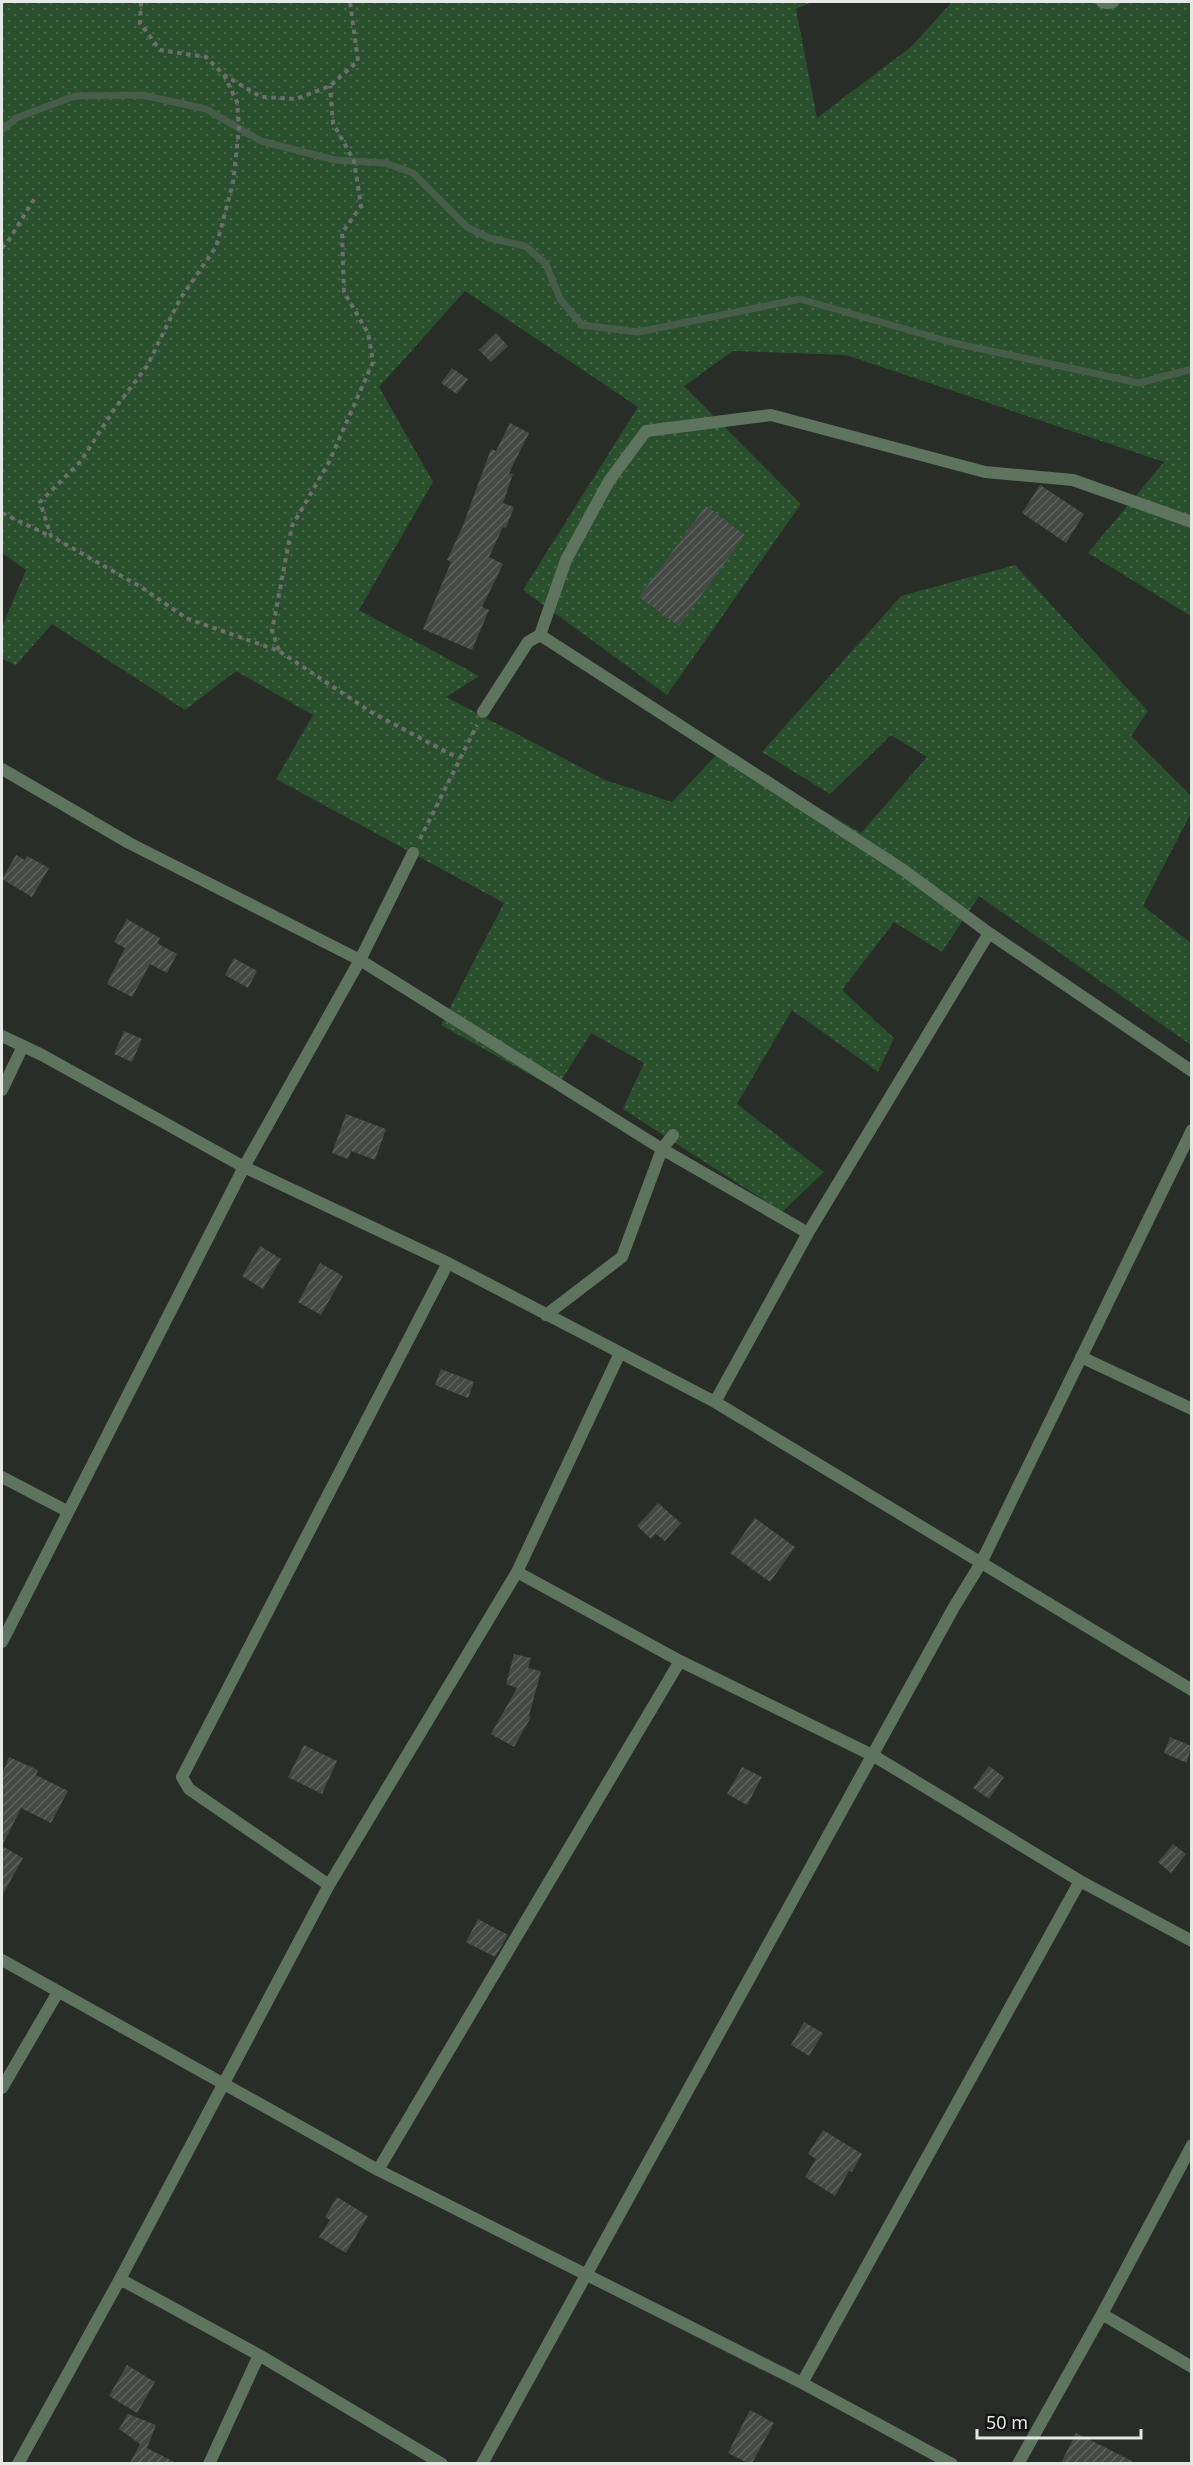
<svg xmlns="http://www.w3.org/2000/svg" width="1193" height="2465" font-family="'Noto Sans',sans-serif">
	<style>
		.grass { fill: url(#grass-dots) }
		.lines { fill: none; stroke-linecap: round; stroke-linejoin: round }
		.stream { stroke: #485c4a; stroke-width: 7 }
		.building { fill: url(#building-hatch) }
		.path { stroke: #6c706c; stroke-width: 4; stroke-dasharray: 4.5 4.5; stroke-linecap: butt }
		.minor { stroke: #5e745f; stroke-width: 12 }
	</style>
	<defs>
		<pattern id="grass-dots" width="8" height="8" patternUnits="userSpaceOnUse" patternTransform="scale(1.5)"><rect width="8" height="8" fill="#2a4f2d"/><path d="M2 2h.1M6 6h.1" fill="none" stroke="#49684b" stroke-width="1.8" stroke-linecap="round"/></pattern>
		<pattern id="building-hatch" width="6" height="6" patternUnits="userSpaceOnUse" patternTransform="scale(1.5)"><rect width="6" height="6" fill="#444944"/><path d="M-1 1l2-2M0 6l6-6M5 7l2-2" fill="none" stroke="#5f635f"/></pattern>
	</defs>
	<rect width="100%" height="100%" fill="#282d28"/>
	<path class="grass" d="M 2,2 L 812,2 L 796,9 L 817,118 L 911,47 L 952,2 L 1191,2 L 1191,616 L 1088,553 L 1164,462 L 846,355 L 733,351 L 684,386 L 801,504 L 667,695 L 523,590 L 638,407 L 465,291 L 379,387 L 433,482 L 359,610 L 479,676 L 446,697 L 605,780 L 672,802 L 721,750 L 861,833 L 927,757 L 891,735 L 830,794 L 762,752 L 901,596 L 1015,565 L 1148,711 L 1131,736 L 1191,796 L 1191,813 L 1143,906 L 1191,943 L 1191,1045 L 979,896 L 942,952 L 894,922 L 842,990 L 894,1038 L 878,1072 L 792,1010 L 737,1104 L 824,1172 L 782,1212 L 623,1109 L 644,1063 L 591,1033 L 556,1089 L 441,1025 L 504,903 L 276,779 L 313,715 L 236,671 L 185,710 L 52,624 L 16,665 L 2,659 L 2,627 L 26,570 L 2,553 Z"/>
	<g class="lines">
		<path class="stream" d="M 2,130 L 16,118 L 75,96 L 142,95 L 206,109 L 261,141 L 335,160 L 385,163 L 413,173 L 467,227 L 489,238 L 525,246 L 546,264 L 560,299 L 582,325 L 638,332 L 800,299 L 954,343 L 1139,383 L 1192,369"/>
	</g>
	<path class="building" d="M 496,333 L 508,346 L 491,362 L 479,350 Z
		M 452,368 L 468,379 L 457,394 L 441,383 Z
		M 510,423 L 529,433 L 509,473 L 513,474 L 503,503 L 514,507 L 506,528 L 503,527 L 489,557 L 503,564 L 482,607 L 489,610 L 472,650 L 423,629 L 451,562 L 447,560 L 462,528 L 491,449 L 496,451 Z
		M 1040,485 L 1084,514 L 1066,543 L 1022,513 Z
		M 706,506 L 745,535 L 679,626 L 639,597 Z
		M 16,855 L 25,860 L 27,856 L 49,868 L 32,897 L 2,879 Z
		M 127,919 L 160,938 L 157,943 L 177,954 L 167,973 L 150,964 L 132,997 L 107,984 L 125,948 L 114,942 Z
		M 234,958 L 257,971 L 248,988 L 225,975 Z
		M 124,1031 L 142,1039 L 132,1062 L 114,1054 Z
		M 346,1114 L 386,1129 L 375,1160 L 351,1151 L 348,1159 L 332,1153 Z
		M 260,1246 L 281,1259 L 263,1289 L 242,1276 Z
		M 320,1263 L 343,1276 L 321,1315 L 298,1302 Z
		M 441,1369 L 474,1382 L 468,1398 L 435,1385 Z
		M 658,1503 L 681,1523 L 665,1541 L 656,1534 L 651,1539 L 637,1526 Z
		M 755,1518 L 795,1547 L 770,1582 L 730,1553 Z
		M 514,1654 L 531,1658 L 528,1668 L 541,1671 L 529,1716 L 531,1717 L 514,1747 L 491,1734 L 517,1688 L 506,1684 Z
		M 1170,1737 L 1191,1746 L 1187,1763 L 1164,1753 Z
		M 304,1745 L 337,1761 L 322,1794 L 288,1777 Z
		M 9,1757 L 38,1770 L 36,1775 L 68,1791 L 51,1823 L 21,1808 L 2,1846 L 23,1858 L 2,1896 L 2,1774 Z
		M 989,1766 L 1004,1777 L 989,1799 L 973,1788 Z
		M 742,1767 L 762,1777 L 747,1805 L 727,1794 Z
		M 1173,1844 L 1186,1854 L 1171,1873 L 1158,1862 Z
		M 478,1919 L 508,1935 L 495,1957 L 466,1942 Z
		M 804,2022 L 823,2033 L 809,2056 L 791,2045 Z
		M 823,2130 L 862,2154 L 852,2172 L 849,2171 L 835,2196 L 805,2177 L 816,2159 L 808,2154 Z
		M 337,2197 L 368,2216 L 346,2253 L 319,2237 L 330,2220 L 325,2217 Z
		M 127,2365 L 155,2382 L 137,2413 L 109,2396 Z
		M 750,2410 L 774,2423 L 752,2463 L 748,2463 L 728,2453 Z
		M 128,2414 L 156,2425 L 147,2448 L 176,2463 L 130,2463 L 140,2444 L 119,2429 Z
		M 1076,2433 L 1136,2463 L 1061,2463 Z"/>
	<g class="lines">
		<path class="path" d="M 141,2 L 140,23 L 160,50 L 206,57 L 224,75 L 261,97 L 296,99 L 330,86 L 358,61 L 350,2
			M 224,75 L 237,102 L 239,128 L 233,183 L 216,247 L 180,299 L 147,366 L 113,411 L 81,461 L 40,502 L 51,536 L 141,587 L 186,618 L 279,651 L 371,712 L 458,758
			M 2,248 L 9,240 L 36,196
			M 2,513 L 50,536
			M 279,650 L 272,631 L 292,526 L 329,462 L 373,362 L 368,333 L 344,292 L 342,233 L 361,206 L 354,161 L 333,123 L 330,86
			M 420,839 L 477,725"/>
		<path class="minor" d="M 1102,2 L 1107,3 L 1113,2
			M 540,635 L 902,869 L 989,933 L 1192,1071
			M 483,712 L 528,642 L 540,635 L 566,560 L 609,481 L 646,431 L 771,415 L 985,472 L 1073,480 L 1192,522
			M 2,769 L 129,843 L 360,960 L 662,1149 L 808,1233
			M 2,1036 L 42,1055 L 244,1167 L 448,1263 L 715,1402 L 1192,1690
			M 2,1090 L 23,1046
			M 546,1315 L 622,1257 L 662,1149 L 673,1135
			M 1081,1357 L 1192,1409
			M 715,1402 L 808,1233 L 989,933
			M 2,1477 L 67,1511
			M 517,1572 L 680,1661 L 874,1756 L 1080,1881 L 1192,1941
			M 2,1642 L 244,1167 L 360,960 L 413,853
			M 329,1885 L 189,1789 L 182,1777 L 448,1263
			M 2,1960 L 378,2170 L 802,2383 L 952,2464
			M 2,2088 L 58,1992
			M 378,2170 L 680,1661
			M 120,2279 L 259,2355 L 442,2464
			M 1102,2314 L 1192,2367
			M 802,2383 L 1080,1881
			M 18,2464 L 120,2279 L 329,1885 L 517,1572 L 620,1353
			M 209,2464 L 259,2355
			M 482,2464 L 954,1607 L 981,1563 L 1192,1130
			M 1018,2464 L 1102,2314 L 1192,2145"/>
	</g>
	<rect width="1193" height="2465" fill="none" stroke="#e5e8e5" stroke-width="6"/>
	<path d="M977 2429v9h164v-9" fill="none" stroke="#e5e8e5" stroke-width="3"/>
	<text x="986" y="2429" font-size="18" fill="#e5e8e5" stroke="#121512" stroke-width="4.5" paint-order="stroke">50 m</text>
</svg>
